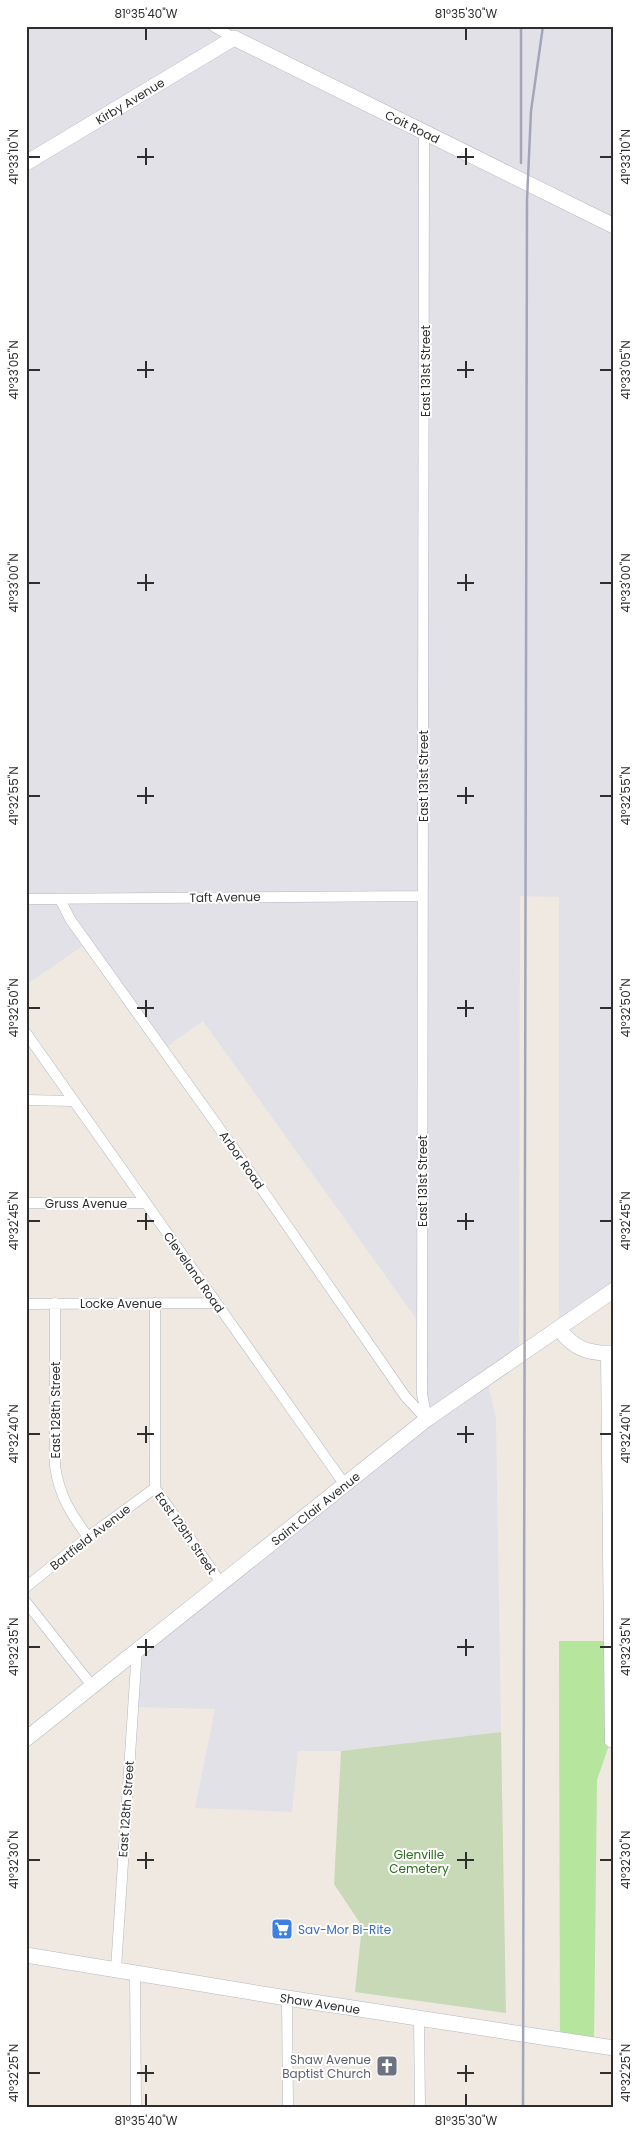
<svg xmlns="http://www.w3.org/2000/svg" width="640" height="2134" font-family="Poppins,sans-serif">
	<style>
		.industrial { fill: #e3e1e8 }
		.green { fill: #b6e59e }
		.cemetery { fill: #c8d9b8 }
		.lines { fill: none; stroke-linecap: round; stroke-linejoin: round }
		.street-casing { stroke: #b4b7c1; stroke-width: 11 }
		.secondary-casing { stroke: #b4b7c1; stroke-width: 16 }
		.street { stroke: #fff; stroke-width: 10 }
		.secondary { stroke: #fff; stroke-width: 15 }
		.rail { stroke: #a3a6b8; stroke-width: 2.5 }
		.ticks { fill: none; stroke: #2e2e2e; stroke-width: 2 }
		.labels { text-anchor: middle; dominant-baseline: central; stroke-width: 4; stroke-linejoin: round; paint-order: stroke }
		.street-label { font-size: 12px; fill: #2e2e2e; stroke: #fff }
		.park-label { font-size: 12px; fill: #2c6e1b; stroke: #fff }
		.shop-label { font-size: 12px; fill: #366cbe; stroke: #fff; text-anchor: start }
		.worship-label { font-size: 12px; fill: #5b616d; stroke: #fff; text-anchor: end }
		.neatline { fill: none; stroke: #2e2e2e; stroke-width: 2 }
		.ticks-label { font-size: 12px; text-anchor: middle; fill: #2e2e2e }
	</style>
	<rect width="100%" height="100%" fill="#efe9e1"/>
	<path class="industrial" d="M 26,26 L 614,26 L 614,1290 L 559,1329 L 559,897 L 520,896 L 519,1357 L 487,1378 L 496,1419 L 501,1732 L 341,1751 L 298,1751 L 292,1812 L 195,1808 L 215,1709 L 133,1707 L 137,1649 L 427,1420 L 422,1327 L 203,1021 L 163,1049 L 87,943 L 26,985 Z"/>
	<path class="green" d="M 559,1641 L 609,1641 L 610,1742 L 597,1780 L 594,2045 L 560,2040 Z"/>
	<path class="cemetery" d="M 501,1732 L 506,2013 L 355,1992 L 362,1926 L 334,1884 L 341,1751 Z"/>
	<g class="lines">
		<g class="street-casing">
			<path id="street" d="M 213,26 L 234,38
				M 424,132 L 422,1394 L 427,1419
				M 26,899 L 423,896
				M 60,899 L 70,919 L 232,1146 L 405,1396 L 426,1419
				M 26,1033 L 345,1485
				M 26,1100 L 73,1101
				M 26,1203 L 145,1203
				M 55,1303 L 55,1466 C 59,1495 71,1514 88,1537
				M 155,1303 L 155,1488 L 221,1583
				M 26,1304 L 216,1303
				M 606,1353 L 610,1742 L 614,1742
				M 26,1587 L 88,1537 L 155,1488
				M 26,1602 L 93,1687
				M 116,1969 L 137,1649
				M 135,1971 L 136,2108
				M 287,1998 L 288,2108
				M 419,2018 L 420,2108"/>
		</g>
		<g class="secondary-casing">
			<g id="secondary">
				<path id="s1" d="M 26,163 L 234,38 L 614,226"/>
				<path d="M 559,1329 C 574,1349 589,1354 614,1353"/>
				<path id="s2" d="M 26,1739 L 427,1419 L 614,1290"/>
				<path id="s3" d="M 26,1955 L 287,1998 L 614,2048"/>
			</g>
		</g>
		<use href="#street" class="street"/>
		<use href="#secondary" class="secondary"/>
		<path class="rail" d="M 521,163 L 521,26
			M 523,2108 L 527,200 L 531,111 L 543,26"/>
	</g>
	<path class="ticks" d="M 146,28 L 146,40M 466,28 L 466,40M 146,148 L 146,165M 466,148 L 466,165M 28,157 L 40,157M 137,157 L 154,157M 457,157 L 474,157M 600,157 L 612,157M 146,361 L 146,378M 466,361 L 466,378M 28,370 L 40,370M 137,370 L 154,370M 457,370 L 474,370M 600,370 L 612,370M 146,574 L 146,591M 466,574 L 466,591M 28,583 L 40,583M 137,583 L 154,583M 457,583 L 474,583M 600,583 L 612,583M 146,787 L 146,804M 466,787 L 466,804M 28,796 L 40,796M 137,796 L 154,796M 457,796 L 474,796M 600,796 L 612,796M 146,1000 L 146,1017M 466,1000 L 466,1017M 28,1008 L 40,1008M 137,1008 L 154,1008M 457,1008 L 474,1008M 600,1008 L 612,1008M 146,1213 L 146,1230M 466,1213 L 466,1230M 28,1221 L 40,1221M 137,1221 L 154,1221M 457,1221 L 474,1221M 600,1221 L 612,1221M 146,1426 L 146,1443M 466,1426 L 466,1443M 28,1434 L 40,1434M 137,1434 L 154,1434M 457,1434 L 474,1434M 600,1434 L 612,1434M 146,1639 L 146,1656M 466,1639 L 466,1656M 28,1647 L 40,1647M 137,1647 L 154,1647M 457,1647 L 474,1647M 600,1647 L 612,1647M 146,1852 L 146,1869M 466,1852 L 466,1869M 28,1860 L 40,1860M 137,1860 L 154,1860M 457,1860 L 474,1860M 600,1860 L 612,1860M 146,2065 L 146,2082M 466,2065 L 466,2082M 28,2073 L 40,2073M 137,2073 L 154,2073M 457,2073 L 474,2073M 600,2073 L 612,2073M 146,2094 L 146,2106M 466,2094 L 466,2106"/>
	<defs>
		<g id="supermarket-square" transform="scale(1.125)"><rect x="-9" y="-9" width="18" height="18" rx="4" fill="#3f7fe0" stroke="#fff"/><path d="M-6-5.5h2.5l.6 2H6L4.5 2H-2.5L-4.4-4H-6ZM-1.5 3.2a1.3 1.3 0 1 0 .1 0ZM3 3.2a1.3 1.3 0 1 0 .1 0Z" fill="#fff"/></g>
		<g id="church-square" transform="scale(1.125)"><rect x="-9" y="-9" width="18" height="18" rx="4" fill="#6b7280" stroke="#fff"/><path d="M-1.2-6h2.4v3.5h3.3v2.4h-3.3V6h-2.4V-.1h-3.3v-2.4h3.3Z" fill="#fff"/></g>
	</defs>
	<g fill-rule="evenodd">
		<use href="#supermarket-square" x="282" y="1929"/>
		<use href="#church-square" x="387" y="2066"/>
	</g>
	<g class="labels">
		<g class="street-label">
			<text stroke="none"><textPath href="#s1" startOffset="121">Kirby Avenue</textPath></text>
			<text stroke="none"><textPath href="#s1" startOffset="442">Coit Road</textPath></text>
			<text transform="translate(425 371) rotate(-90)">East 131st Street</text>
			<text transform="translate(423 776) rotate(-90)">East 131st Street</text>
			<text transform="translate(225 897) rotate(-1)">Taft Avenue</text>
			<text transform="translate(242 1160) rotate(55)">Arbor Road</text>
			<text transform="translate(422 1181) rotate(-90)">East 131st Street</text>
			<text x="86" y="1203">Gruss Avenue</text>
			<text transform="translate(194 1272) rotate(55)">Cleveland Road</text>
			<text x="121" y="1303">Locke Avenue</text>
			<text transform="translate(55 1410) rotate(-90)">East 128th Street</text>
			<text stroke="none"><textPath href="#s2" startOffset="370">Saint Clair Avenue</textPath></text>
			<text transform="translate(186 1533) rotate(55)">East 129th Street</text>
			<text transform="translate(90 1537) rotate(-38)">Bartfield Avenue</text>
			<text transform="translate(126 1809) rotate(-86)">East 128th Street</text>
			<text stroke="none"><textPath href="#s3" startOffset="298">Shaw Avenue</textPath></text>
		</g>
		<g class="park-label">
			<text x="419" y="1854">Glenville<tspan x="419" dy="14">Cemetery</tspan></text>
		</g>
		<g class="shop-label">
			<text x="298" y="1929">Sav-Mor Bi-Rite</text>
		</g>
		<g class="worship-label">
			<text x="371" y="2059">Shaw Avenue<tspan x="371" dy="14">Baptist Church</tspan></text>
		</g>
	</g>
	<rect width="640" height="2134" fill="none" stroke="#ffffff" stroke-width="55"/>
	<rect x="28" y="28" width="584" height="2078" class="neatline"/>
	<g class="ticks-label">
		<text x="146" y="18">81°35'40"W</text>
		<text x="466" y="18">81°35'30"W</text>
		<text transform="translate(14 157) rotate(-90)" y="4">41°33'10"N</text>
		<text transform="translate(626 157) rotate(-90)" y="4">41°33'10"N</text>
		<text transform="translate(14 370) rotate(-90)" y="4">41°33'05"N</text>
		<text transform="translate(626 370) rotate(-90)" y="4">41°33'05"N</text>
		<text transform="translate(14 583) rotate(-90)" y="4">41°33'00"N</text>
		<text transform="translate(626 583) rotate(-90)" y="4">41°33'00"N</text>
		<text transform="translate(14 796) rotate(-90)" y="4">41°32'55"N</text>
		<text transform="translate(626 796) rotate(-90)" y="4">41°32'55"N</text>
		<text transform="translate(14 1008) rotate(-90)" y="4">41°32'50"N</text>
		<text transform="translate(626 1008) rotate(-90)" y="4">41°32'50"N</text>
		<text transform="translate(14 1221) rotate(-90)" y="4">41°32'45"N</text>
		<text transform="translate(626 1221) rotate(-90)" y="4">41°32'45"N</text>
		<text transform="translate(14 1434) rotate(-90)" y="4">41°32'40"N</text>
		<text transform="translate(626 1434) rotate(-90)" y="4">41°32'40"N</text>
		<text transform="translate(14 1647) rotate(-90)" y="4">41°32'35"N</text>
		<text transform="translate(626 1647) rotate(-90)" y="4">41°32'35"N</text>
		<text transform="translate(14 1860) rotate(-90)" y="4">41°32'30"N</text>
		<text transform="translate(626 1860) rotate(-90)" y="4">41°32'30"N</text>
		<text transform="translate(14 2073) rotate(-90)" y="4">41°32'25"N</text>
		<text transform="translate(626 2073) rotate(-90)" y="4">41°32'25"N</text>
		<text x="146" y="2125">81°35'40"W</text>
		<text x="466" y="2125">81°35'30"W</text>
	</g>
</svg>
